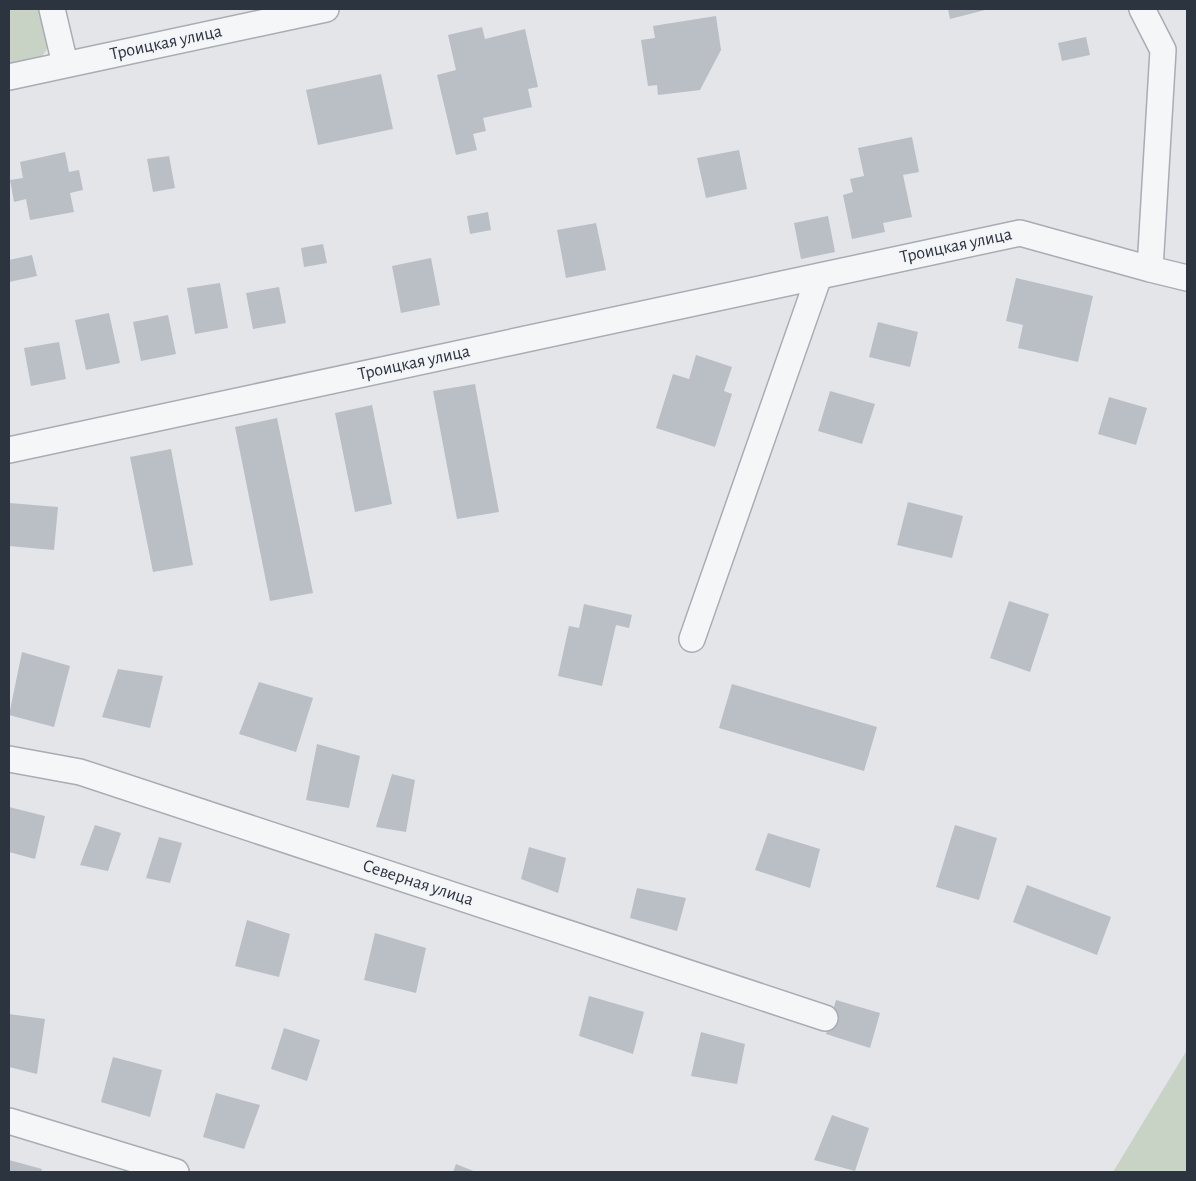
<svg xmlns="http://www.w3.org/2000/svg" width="1196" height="1181" font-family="'Alegreya Sans',sans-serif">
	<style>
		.green { fill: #c8d2c5 }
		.building { fill: #babfc6 }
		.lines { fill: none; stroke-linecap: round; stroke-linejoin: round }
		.minor-casing { stroke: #a8acb3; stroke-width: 28 }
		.minor { stroke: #f5f6f8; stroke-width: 25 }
		.labels { text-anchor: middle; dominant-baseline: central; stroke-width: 4; stroke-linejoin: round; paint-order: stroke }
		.street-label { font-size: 18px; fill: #2c3440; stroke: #f2f4f7 }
	</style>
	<rect width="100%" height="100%" fill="#e3e5e9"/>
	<path class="green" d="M 9,9 L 40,9 L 49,46 L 40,59 L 9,66 Z
		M 1187,1050 L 1187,1172 L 1113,1172 Z"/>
	<path class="building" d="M 948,9 L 989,9 L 950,19 Z
		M 716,16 L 721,50 L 700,90 L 658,95 L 657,85 L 648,86 L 641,40 L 655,38 L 653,26 Z
		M 482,27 L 485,39 L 525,29 L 538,87 L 528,89 L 532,107 L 483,118 L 486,131 L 473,134 L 477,150 L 456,155 L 437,75 L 456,70 L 448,35 Z
		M 1086,37 L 1090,55 L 1062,61 L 1058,43 Z
		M 381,74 L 393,129 L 318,145 L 306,90 Z
		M 912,137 L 919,172 L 903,175 L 912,217 L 883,223 L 885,232 L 852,239 L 843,195 L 853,192 L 850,179 L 864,176 L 858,148 Z
		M 739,150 L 747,189 L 706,198 L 697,158 Z
		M 65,152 L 69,172 L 79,170 L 83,190 L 70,193 L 74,212 L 30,220 L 26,199 L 14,202 L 10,180 L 23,178 L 20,162 Z
		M 169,156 L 175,188 L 153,192 L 147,159 Z
		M 488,212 L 491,230 L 470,234 L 467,216 Z
		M 828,216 L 835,252 L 801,259 L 794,223 Z
		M 596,223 L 606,270 L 566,278 L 557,230 Z
		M 323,244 L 327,263 L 304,267 L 301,248 Z
		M 32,255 L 37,276 L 9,282 L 9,260 Z
		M 431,258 L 440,305 L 401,313 L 392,266 Z
		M 1016,278 L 1093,296 L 1078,362 L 1018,348 L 1023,325 L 1006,321 Z
		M 220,283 L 228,328 L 195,334 L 187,288 Z
		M 279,287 L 286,323 L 253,329 L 246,293 Z
		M 109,313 L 120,363 L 86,370 L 75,320 Z
		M 168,315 L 176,354 L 141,361 L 133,322 Z
		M 878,322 L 918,332 L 910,367 L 869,357 Z
		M 59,342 L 66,379 L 31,386 L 24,348 Z
		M 696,355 L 732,367 L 724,391 L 732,394 L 715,447 L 656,428 L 673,374 L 689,379 Z
		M 475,384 L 499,512 L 457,519 L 433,391 Z
		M 830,391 L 875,404 L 862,444 L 818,431 Z
		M 1109,397 L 1147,408 L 1136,445 L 1098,434 Z
		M 372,405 L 392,504 L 355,512 L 335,413 Z
		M 277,418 L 313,593 L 270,601 L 235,427 Z
		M 171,449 L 193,565 L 153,572 L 130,457 Z
		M 908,502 L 963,516 L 952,558 L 897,545 Z
		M 9,503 L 58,507 L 54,550 L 9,546 Z
		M 1009,601 L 1049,614 L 1030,672 L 990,658 Z
		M 584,604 L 632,615 L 629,628 L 616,625 L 602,686 L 558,676 L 569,626 L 579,628 Z
		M 22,652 L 70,666 L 54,727 L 9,715 Z
		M 118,669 L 163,676 L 150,728 L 102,717 Z
		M 259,682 L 313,698 L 296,752 L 239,734 Z
		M 732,684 L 877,727 L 864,771 L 719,728 Z
		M 317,744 L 360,756 L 349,808 L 306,800 Z
		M 392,774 L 415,780 L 406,832 L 376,827 Z
		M 9,807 L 45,816 L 35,859 L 9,852 Z
		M 95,825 L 121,833 L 108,871 L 80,865 Z
		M 955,825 L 997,838 L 979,900 L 936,887 Z
		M 768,833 L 820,849 L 810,888 L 755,870 Z
		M 159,837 L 182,843 L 170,883 L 146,878 Z
		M 529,847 L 566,858 L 558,893 L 521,879 Z
		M 1027,885 L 1111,917 L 1097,955 L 1013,922 Z
		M 637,888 L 686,898 L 677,931 L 630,918 Z
		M 247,920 L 290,934 L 279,977 L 235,966 Z
		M 375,933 L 426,948 L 416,993 L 364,980 Z
		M 589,996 L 644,1012 L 633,1054 L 579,1036 Z
		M 836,1000 L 880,1013 L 870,1048 L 826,1034 Z
		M 9,1014 L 45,1019 L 37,1074 L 9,1067 Z
		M 284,1028 L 320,1040 L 307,1081 L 271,1069 Z
		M 701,1032 L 745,1044 L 737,1084 L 691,1076 Z
		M 113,1057 L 162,1070 L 150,1117 L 101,1102 Z
		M 216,1093 L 260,1105 L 244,1149 L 203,1137 Z
		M 832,1115 L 869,1128 L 855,1171 L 814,1160 Z
		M 9,1160 L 42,1169 L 41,1172 L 9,1172 Z
		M 456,1164 L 476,1172 L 453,1172 Z"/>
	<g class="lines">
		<g class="minor-casing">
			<path id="minor" d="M 52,9 L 65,64
				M 9,77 L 326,9
				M 1150,269 L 1187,278
				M 9,450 L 1020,233 L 1150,269 L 1163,50 L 1142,9
				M 692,639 L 819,276
				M 9,759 L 80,772 L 825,1018
				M 9,1121 L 176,1172"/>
		</g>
		<use href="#minor" class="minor"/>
	</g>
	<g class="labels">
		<g class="street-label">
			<text transform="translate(166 43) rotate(-12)">Троицкая улица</text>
			<text transform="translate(956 246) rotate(-12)">Троицкая улица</text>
			<text transform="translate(414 363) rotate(-12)">Троицкая улица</text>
			<text transform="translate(418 883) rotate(18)">Северная улица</text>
		</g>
	</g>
	<rect width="1196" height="1181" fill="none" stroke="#2c3440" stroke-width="20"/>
</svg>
